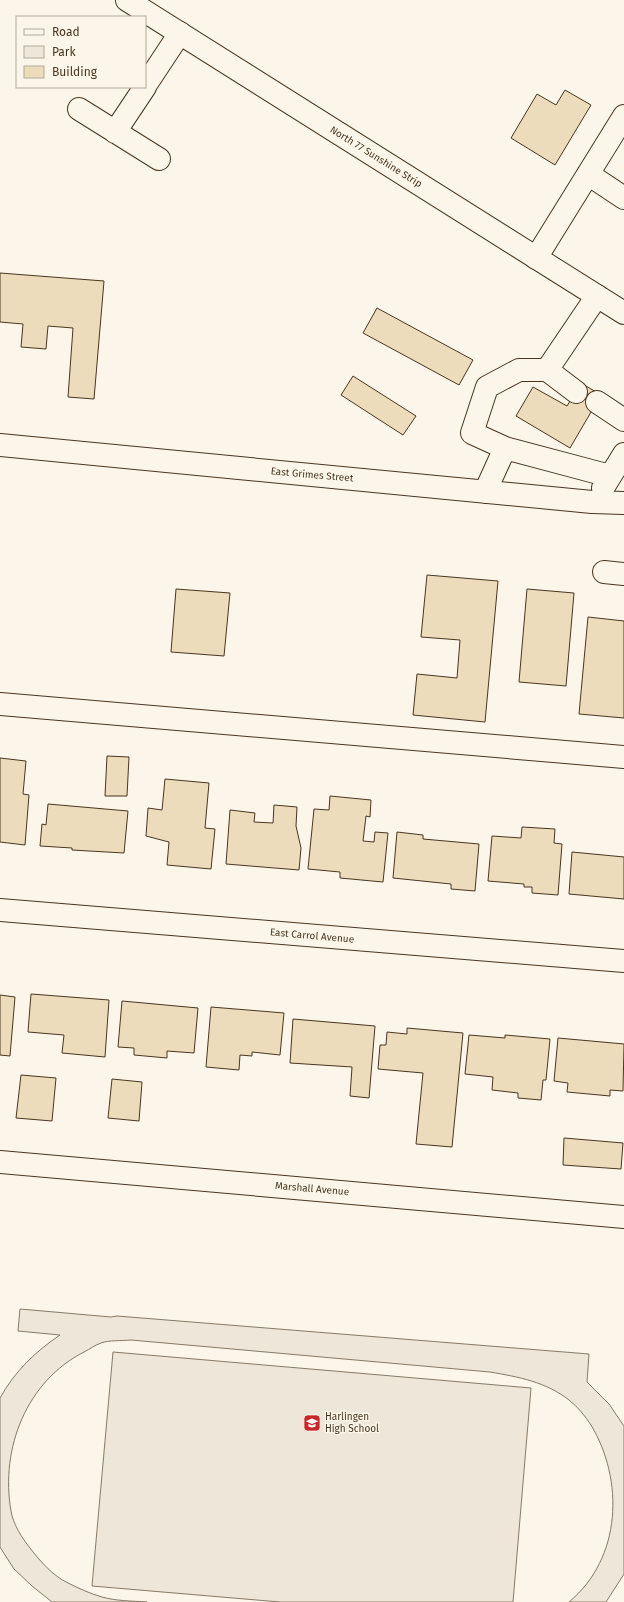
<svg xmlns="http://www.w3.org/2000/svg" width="624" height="1602" font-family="'Fira Sans',sans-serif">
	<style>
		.green { fill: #ede6d9; stroke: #887966 }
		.building { fill: #ecdcbc; stroke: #4a3520 }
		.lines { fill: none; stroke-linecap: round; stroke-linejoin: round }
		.minor-casing { stroke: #4a3520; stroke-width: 24 }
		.major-casing { stroke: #4a3520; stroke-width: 24 }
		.minor { stroke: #fbf6e9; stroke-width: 22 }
		.major { stroke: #fbf6e9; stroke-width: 22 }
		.labels { text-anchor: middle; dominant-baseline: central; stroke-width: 3; stroke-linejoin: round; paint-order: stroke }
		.street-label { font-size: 10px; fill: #4a3520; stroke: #fbf6e9 }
		.poi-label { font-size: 10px; fill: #4a3520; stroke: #fbf6e9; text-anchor: start }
	</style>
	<rect width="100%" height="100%" fill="#fbf6e9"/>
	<path class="green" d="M 20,1309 L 111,1317 L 117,1316 L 589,1354 L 587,1382 L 609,1404 L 624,1426 L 624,1574 L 606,1602 L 569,1602 C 622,1558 624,1480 591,1425 C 585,1416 578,1407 569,1400 C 546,1382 519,1377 490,1372 L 131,1340 C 121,1341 109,1340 101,1343 C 95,1345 90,1349 84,1352 C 27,1381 0,1448 11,1511 C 13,1524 22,1538 30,1548 C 40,1561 53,1576 68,1583 C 78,1588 91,1594 102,1597 C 116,1601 132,1601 147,1602 L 52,1602 L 32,1586 L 14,1569 L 5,1555 L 0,1547 L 0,1398 C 15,1371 35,1352 60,1335 L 18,1331 Z
		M 113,1352 L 531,1388 L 513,1602 L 280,1602 L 92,1586 Z"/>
	<path class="building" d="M 565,90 L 591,105 L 555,165 L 511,138 L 537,94 L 556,105 Z
		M 0,273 L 104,281 L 94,399 L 68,397 L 73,328 L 48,326 L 46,349 L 21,347 L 23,324 L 0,322 Z
		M 377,308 L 473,360 L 459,385 L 363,333 Z
		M 353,376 L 416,416 L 403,435 L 341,395 Z
		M 581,383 L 601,395 L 570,448 L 516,416 L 533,387 L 567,406 Z
		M 427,575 L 498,581 L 485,722 L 413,715 L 417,674 L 457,678 L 460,640 L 421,637 Z
		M 176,589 L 230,593 L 224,656 L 171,652 Z
		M 527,589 L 574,593 L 566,686 L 519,682 Z
		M 588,617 L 624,621 L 624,718 L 579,714 Z
		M 107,756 L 129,757 L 127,796 L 105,796 Z
		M 0,758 L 26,761 L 23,794 L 29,795 L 25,845 L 0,842 Z
		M 165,779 L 209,783 L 205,828 L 215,829 L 211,869 L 167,865 L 169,842 L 146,836 L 148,808 L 162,810 Z
		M 330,796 L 371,800 L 370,817 L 366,816 L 363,841 L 374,842 L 375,832 L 388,833 L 383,882 L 340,878 L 340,872 L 308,869 L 314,809 L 329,810 Z
		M 48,804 L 128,811 L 124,853 L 72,850 L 72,848 L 40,846 L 42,824 L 46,825 Z
		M 274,805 L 297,807 L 296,826 L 301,848 L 299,870 L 226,864 L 230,810 L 255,813 L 254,822 L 273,823 Z
		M 522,827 L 555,829 L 554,843 L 562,844 L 558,895 L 532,893 L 532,887 L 524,887 L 524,884 L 488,881 L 492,836 L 521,838 Z
		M 397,832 L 423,835 L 423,839 L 479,844 L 475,891 L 451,889 L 451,884 L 393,878 Z
		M 572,852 L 624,857 L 624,899 L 569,894 Z
		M 31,994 L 109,1000 L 105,1057 L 62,1053 L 64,1035 L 28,1032 Z
		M 0,995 L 15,997 L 10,1056 L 0,1055 Z
		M 122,1001 L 198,1008 L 194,1053 L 167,1051 L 167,1058 L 134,1055 L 134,1048 L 118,1047 Z
		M 211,1007 L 284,1013 L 280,1055 L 252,1052 L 252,1056 L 240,1055 L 239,1070 L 206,1067 Z
		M 293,1019 L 375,1026 L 369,1098 L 350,1096 L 352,1067 L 290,1063 Z
		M 407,1028 L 463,1033 L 452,1147 L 416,1144 L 423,1073 L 378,1069 L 380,1045 L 386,1045 L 387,1032 L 407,1034 Z
		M 469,1035 L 505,1038 L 505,1035 L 550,1039 L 546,1080 L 543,1080 L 541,1100 L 518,1098 L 518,1093 L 492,1090 L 493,1077 L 465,1074 Z
		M 558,1038 L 624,1044 L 623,1091 L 610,1090 L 610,1096 L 567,1092 L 568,1083 L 554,1081 Z
		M 21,1075 L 56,1078 L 52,1121 L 16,1118 Z
		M 112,1079 L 142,1082 L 139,1121 L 108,1118 Z
		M 564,1138 L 623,1143 L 621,1169 L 563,1165 Z"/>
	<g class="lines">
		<g class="minor-casing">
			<path id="minor" d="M 145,86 L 180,33
				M 79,109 L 159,159
				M 115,132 L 145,87
				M 588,174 L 624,198
				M 536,258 L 624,116
				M 597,296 L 547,370 L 519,370 L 487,387 L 472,433 L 505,448 L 610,476
				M 547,370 L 576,392
				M 597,402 L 624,420
				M 0,445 L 592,502 L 624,503
				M 603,488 L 624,454
				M 485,492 L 505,448
				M 604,572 L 624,574
				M 0,704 L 624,757
				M 0,910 L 624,961
				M 0,1162 L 624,1217"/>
		</g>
		<g class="major-casing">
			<path id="major" d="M 127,0 L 624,313"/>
		</g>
		<use href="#minor" class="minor"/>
		<use href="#major" class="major"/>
	</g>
	<defs>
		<g id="school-square" transform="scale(0.9)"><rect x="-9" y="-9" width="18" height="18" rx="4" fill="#c62828" stroke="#fbf6e9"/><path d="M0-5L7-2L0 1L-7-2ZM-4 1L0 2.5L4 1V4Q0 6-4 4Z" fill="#fff"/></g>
	</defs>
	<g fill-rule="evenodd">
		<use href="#school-square" x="312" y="1423"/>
	</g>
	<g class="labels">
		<g class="street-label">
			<text transform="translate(376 157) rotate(32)">North 77 Sunshine Strip</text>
			<text transform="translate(312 475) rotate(5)">East Grimes Street</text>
			<text transform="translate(312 936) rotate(5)">East Carrol Avenue</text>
			<text transform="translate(312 1189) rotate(5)">Marshall Avenue</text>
		</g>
		<g class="poi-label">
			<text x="325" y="1417">Harlingen<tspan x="325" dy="12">High School</tspan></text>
		</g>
	</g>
	<rect x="16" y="16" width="130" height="72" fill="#fbf6e9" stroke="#b4a999"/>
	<rect x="24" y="29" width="20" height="6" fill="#fbf6e9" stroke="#b4a999"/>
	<text x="52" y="36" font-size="12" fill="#4a3520">Road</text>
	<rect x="24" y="46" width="20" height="12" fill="#ede6d9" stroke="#b4a999"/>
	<text x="52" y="56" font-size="12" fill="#4a3520">Park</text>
	<rect x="24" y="66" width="20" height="12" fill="#ecdcbc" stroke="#b4a999"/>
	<text x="52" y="76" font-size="12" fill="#4a3520">Building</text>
</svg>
